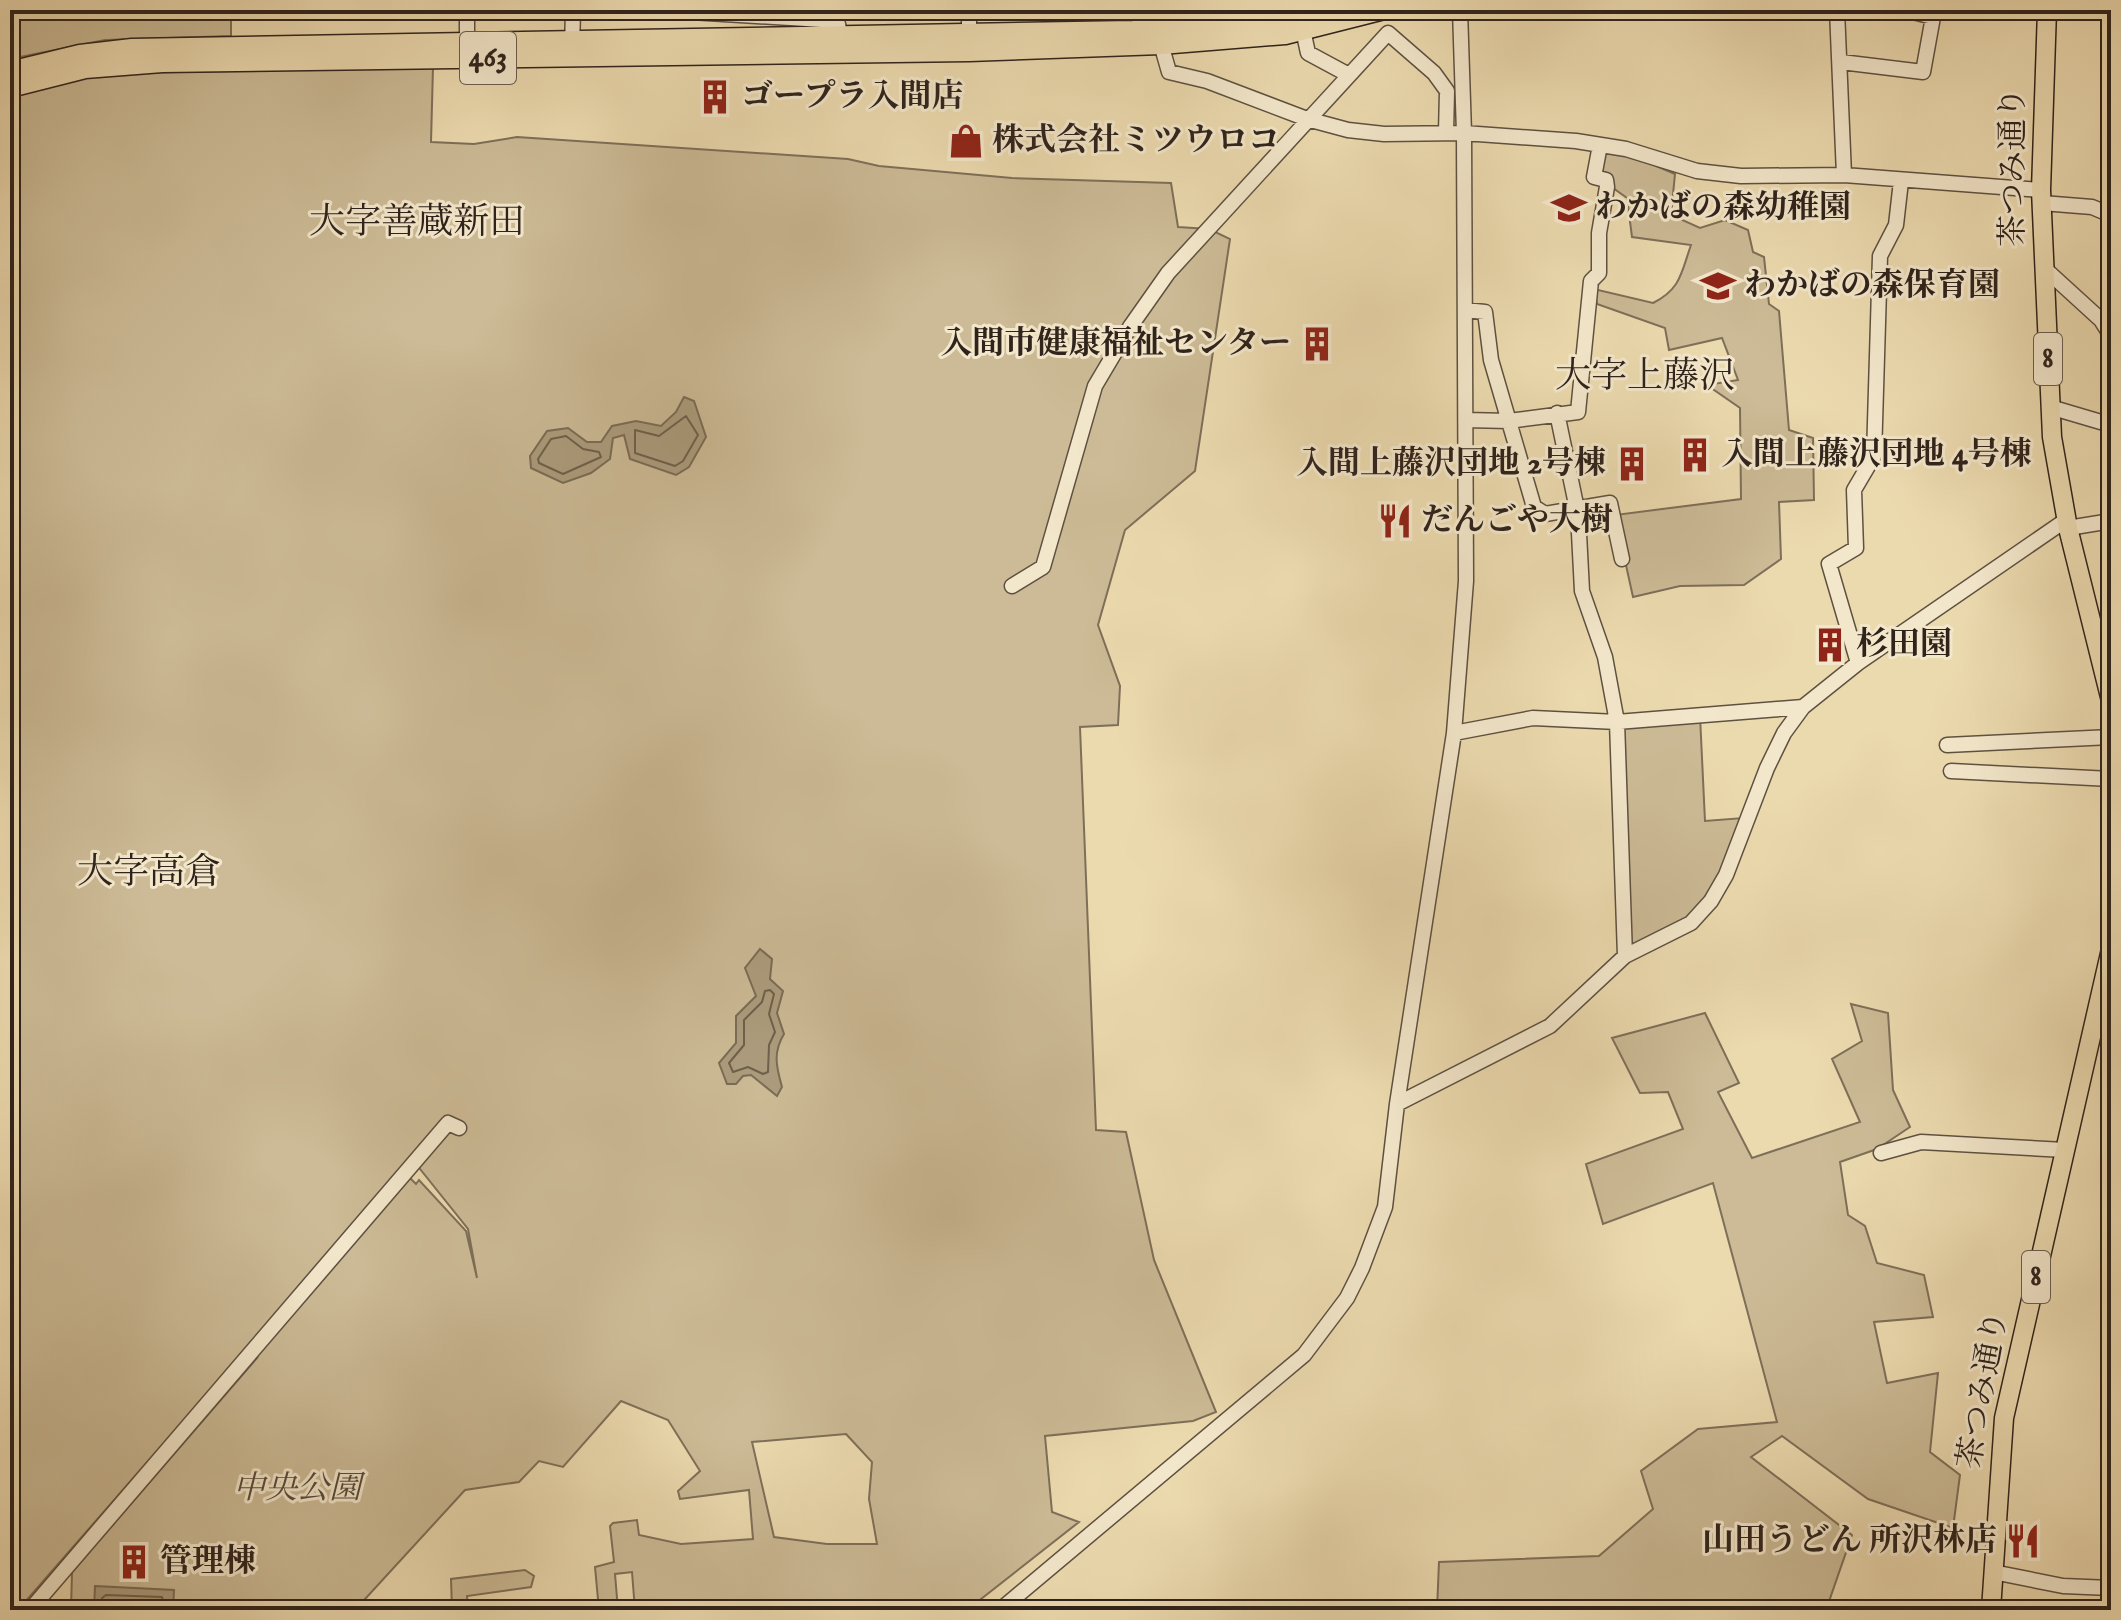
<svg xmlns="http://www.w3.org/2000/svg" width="2121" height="1620" font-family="'IM FELL English','Noto Serif JP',serif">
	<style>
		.green { fill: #ccbb96; stroke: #7e6f59; stroke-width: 2; fill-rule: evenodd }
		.water { fill: #ac9c7d; stroke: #7a6c56; stroke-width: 2 }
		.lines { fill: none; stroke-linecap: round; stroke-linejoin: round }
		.shore { stroke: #6e604c; stroke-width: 2 }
		.minor-casing { stroke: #5e5141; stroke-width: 17 }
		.major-casing { stroke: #2f231c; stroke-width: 21 }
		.highway-casing { stroke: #2f231c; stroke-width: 23 }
		.minor { stroke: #f3e7cb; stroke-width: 14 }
		.major { stroke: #ecdaaf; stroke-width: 18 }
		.highway { stroke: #ecdaaf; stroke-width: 20 }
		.labels { text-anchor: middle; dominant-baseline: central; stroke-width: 6; stroke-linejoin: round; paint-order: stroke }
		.shield { fill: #f3e7cb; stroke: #6a5e50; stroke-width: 2 }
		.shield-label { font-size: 30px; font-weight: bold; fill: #2f231c }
		.poi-label { font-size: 32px; font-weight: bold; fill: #2f231c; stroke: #f3e7cb; text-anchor: start }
		.street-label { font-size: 32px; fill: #2f231c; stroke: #f3e7cb }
		.park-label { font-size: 32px; font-style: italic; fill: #56493a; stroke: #f3e7cb }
		.quarter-label { font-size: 36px; fill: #2f231c; stroke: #f3e7cb }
	</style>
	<rect width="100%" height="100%" fill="#ecdaaf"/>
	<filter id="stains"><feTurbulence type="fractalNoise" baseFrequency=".0025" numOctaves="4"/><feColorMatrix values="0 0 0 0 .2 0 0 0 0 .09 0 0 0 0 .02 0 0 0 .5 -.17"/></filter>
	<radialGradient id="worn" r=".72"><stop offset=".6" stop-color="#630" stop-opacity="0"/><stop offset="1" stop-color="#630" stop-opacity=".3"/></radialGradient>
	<path class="green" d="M 10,10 L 231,10 L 231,36 L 105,40 L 10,59 Z
		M 433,67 L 431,142 L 474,144 L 517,137 L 848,159 L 879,166 L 1012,178 L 1171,183 L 1178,227 L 1209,229 L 1230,239 L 1195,471 L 1125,530 L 1098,625 L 1120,686 L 1118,725 L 1080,727 L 1096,1130 L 1126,1132 L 1154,1260 L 1216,1412 L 1193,1421 L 1045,1436 L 1052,1512 L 1079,1522 L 967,1610 L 635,1610 L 632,1572 L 615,1574 L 618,1610 L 599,1610 L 595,1567 L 614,1562 L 610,1526 L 613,1523 L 637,1520 L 639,1535 L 681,1544 L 753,1539 L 749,1490 L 680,1499 L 678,1491 L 700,1471 L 668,1420 L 621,1401 L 563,1467 L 539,1461 L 519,1482 L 465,1490 L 355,1610 L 71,1610 L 72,1572 L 257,1358 L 251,1357 L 307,1298 L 410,1178 L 416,1184 L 419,1180 L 466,1231 L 477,1278 L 468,1229 L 412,1159 L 18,1610 L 10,1610 L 10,97 L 60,80 L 126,73 ZM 846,1434 L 872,1462 L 869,1499 L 877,1544 L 827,1544 L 774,1537 L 752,1442 Z
		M 1595,151 L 1633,156 L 1675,174 L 1671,215 L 1700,228 L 1725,220 L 1748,230 L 1753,252 L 1764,257 L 1769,304 L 1779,311 L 1789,430 L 1813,438 L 1814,500 L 1779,502 L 1781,559 L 1744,585 L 1680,586 L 1633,597 L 1615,515 L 1741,499 L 1740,408 L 1707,385 L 1738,380 L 1722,338 L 1669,350 L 1665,328 L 1597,304 L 1594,289 L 1653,303 C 1681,289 1681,273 1691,245 L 1632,237 L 1627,198 L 1609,185 Z
		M 1610,716 L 1700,716 L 1705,821 L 1743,818 C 1729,853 1716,891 1687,917 C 1670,933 1640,942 1620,952 Z
		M 1851,1004 L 1888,1013 L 1893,1090 L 1910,1127 L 1877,1149 L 1840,1162 L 1848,1215 L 1865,1226 L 1877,1263 L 1924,1275 L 1933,1317 L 1874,1322 L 1887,1383 L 1938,1373 L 1930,1452 L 1960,1475 L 1953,1528 L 1868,1499 L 1782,1436 L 1751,1457 L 1852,1535 L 1826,1610 L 1437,1610 L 1439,1562 L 1599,1556 L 1653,1509 L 1641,1471 L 1698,1429 L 1777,1422 L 1713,1183 L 1603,1224 L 1586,1164 L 1683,1129 L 1668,1092 L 1640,1093 L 1612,1038 L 1705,1013 L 1739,1083 L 1718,1092 L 1752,1158 L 1860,1122 L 1832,1059 L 1862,1041 Z
		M 525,1570 L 534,1576 L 531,1587 L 467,1596 L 468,1610 L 452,1610 L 451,1579 Z"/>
	<path class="water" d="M 684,397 L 694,401 L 706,437 L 689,467 L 676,475 L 630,459 L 624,435 L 613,438 L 610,459 L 591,473 L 563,483 L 531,468 L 530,456 L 547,431 L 568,428 L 587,442 L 601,442 L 612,426 L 636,421 L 661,426 L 676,412 Z
		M 760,949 L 772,959 L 770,979 L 783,991 L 777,1013 L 784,1034 C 773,1052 776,1066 782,1087 L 777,1096 L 751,1075 L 743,1076 L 736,1084 L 727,1084 L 719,1063 L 736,1043 L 736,1016 L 756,996 L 745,968 Z
		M 95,1586 L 174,1590 L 173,1610 L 94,1610 Z"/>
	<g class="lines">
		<path class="shore" d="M 686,416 L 698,435 L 683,461 L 675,466 L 635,453 L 635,430 L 659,436 Z
			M 566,436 L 583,449 L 599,452 L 601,457 L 563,474 L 539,463 L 538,459 L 551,439 Z
			M 770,990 L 774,994 L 769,1014 L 775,1032 L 769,1045 L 768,1072 L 763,1074 L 748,1067 L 733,1072 L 729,1063 L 744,1045 L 744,1020 L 762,1002 L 765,991 Z
			M 102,1610 L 102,1598 L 106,1595 L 162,1597 L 165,1610"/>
		<g class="minor-casing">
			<path id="minor" d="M 467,10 L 467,43
				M 658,10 L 822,20 L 838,24 L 840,35
				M 969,10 L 969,42
				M 1837,10 L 1844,175
				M 1905,10 L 1933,17
				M 1303,30 L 1308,53 L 1347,74
				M 1161,44 L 1169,72 L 1207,81 L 1307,119 L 1348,130 L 1384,134 L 1464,133 L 1576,141 L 1626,149 L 1697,171 L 1741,176 L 1844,175 L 2041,190
				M 572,49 L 573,10
				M 1841,62 L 1923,72 L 1933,17 L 1938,10
				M 2042,203 L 2092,207 L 2111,215
				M 2044,268 L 2101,320 L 2111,336
				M 1465,310 L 1485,312 L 1491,360 L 1534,507 L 1545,514 L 1610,503 L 1622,559
				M 2050,407 L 2111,425
				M 1557,413 L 1578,514 L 1582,591 L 1605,657 L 1617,722 L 1625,956
				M 1466,420 L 1509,421 L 1578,412 L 1591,281 L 1599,273 L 1599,233 L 1607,187 L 1606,180 L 1594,177 L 1600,145
				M 2068,528 L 2111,521
				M 1012,586 L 1043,567 L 1095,386 L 1130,327 L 1168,273 L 1388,33 L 1434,73 L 1447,91 L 1446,133
				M 1858,663 L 1829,564 L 1856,548 L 1854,490 L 1874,456 L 1880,256 L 1896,225 L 1901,181
				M 1454,733 L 1533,718 L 1617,722 L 1803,707
				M 1947,745 L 2111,737
				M 1951,771 L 2111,779
				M 1397,1104 L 1550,1026 L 1625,956 L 1691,923 L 1711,901 L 1726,875 L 1767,768 L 1784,733 L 1803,707 L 1858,663 L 2066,520
				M 1881,1153 L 1921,1142 L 2065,1150
				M 1993,1572 L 2063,1586 L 2111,1588
				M 30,1610 L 448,1123 L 459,1128
				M 1000,1610 L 1304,1355 L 1347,1298 L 1362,1268 L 1385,1207 L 1397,1104 L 1454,733 L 1466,581 L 1464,133 L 1460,10"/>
		</g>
		<g class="major-casing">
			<path id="major" d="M 2047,10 L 2041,190 L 2052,437 L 2068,528 L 2111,701
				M 1991,1610 L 2004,1418 L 2111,949"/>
		</g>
		<g class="highway-casing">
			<path id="highway" d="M 10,72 L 80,55 L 132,49 L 1133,31 L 1216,26 L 1321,10
				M 10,87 L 85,68 L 162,62 L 969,51 L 1161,44 L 1285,34 L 1380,10"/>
		</g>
		<use href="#minor" class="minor"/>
		<use href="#major" class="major"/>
		<use href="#highway" class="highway"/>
	</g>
	<defs>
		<g id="building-bare" transform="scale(2.76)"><path d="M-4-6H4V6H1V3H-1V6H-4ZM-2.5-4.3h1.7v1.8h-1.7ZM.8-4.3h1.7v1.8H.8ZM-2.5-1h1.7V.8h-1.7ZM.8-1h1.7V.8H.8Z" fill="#8f2418" stroke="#f3e7cb" stroke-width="2.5" paint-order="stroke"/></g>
		<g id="shop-bare" transform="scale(2.76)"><path d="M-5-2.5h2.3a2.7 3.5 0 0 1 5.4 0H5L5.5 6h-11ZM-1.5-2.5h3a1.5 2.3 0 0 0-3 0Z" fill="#8f2418" stroke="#f3e7cb" stroke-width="2.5" paint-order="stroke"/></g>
		<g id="school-bare" transform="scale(2.76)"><path d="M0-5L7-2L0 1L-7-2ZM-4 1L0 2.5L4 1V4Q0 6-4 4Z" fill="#8f2418" stroke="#f3e7cb" stroke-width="2.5" paint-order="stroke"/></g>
		<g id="restaurant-bare" transform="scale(2.76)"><path d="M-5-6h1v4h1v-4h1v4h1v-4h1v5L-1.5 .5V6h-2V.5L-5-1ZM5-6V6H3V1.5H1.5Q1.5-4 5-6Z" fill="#8f2418" stroke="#f3e7cb" stroke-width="2.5" paint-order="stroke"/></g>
	</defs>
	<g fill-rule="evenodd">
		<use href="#building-bare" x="715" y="97"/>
		<use href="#shop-bare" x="966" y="141"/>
		<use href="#school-bare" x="1569" y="208"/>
		<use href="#school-bare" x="1718" y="286"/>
		<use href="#building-bare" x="1317" y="344"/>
		<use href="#building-bare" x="1695" y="455"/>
		<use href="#building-bare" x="1632" y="464"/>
		<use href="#restaurant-bare" x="1395" y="521"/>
		<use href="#building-bare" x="1830" y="645"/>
		<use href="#restaurant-bare" x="2023" y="1541"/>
		<use href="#building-bare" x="134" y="1562"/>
	</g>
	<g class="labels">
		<g class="shield">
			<rect x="460" y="32" width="56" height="52" rx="6"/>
			<rect x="2034" y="333" width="28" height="52" rx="6"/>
			<rect x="2022" y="1251" width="28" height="52" rx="6"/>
		</g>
		<g class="shield-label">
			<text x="488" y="58">463</text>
			<text x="2048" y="359">8</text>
			<text x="2036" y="1277">8</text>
		</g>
		<g class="poi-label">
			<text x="741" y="97">ゴープラ入間店</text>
			<text x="992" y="141">株式会社ミツウロコ</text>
			<text x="1595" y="208">わかばの森幼稚園</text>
			<text x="1744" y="286">わかばの森保育園</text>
			<text x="1291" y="344" text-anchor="end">入間市健康福祉センター</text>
			<text x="1721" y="455">入間上藤沢団地 4号棟</text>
			<text x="1606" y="464" text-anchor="end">入間上藤沢団地 2号棟</text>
			<text x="1421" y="521">だんごや大樹</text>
			<text x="1856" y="645">杉田園</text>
			<text x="1997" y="1541" text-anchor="end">山田うどん 所沢林店</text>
			<text x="160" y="1562">管理棟</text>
		</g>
		<g class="street-label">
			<text transform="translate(2014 167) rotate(-90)">茶つみ通り</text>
			<text transform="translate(1984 1390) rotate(-80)">茶つみ通り</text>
		</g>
		<g class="park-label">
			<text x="297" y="1489">中央公園</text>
		</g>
		<g class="quarter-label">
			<text x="417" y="223">大字善蔵新田</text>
			<text x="1645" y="377">大字上藤沢</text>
			<text x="149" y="873">大字高倉</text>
		</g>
	</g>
	<rect width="2121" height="1620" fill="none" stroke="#ecdaaf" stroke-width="40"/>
	<rect x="12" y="12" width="2097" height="1596" fill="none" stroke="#2f231c" stroke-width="4"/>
	<rect x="20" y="20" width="2081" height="1580" fill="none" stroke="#2f231c" stroke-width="2"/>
	<rect width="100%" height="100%" filter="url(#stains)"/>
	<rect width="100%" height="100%" fill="url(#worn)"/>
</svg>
